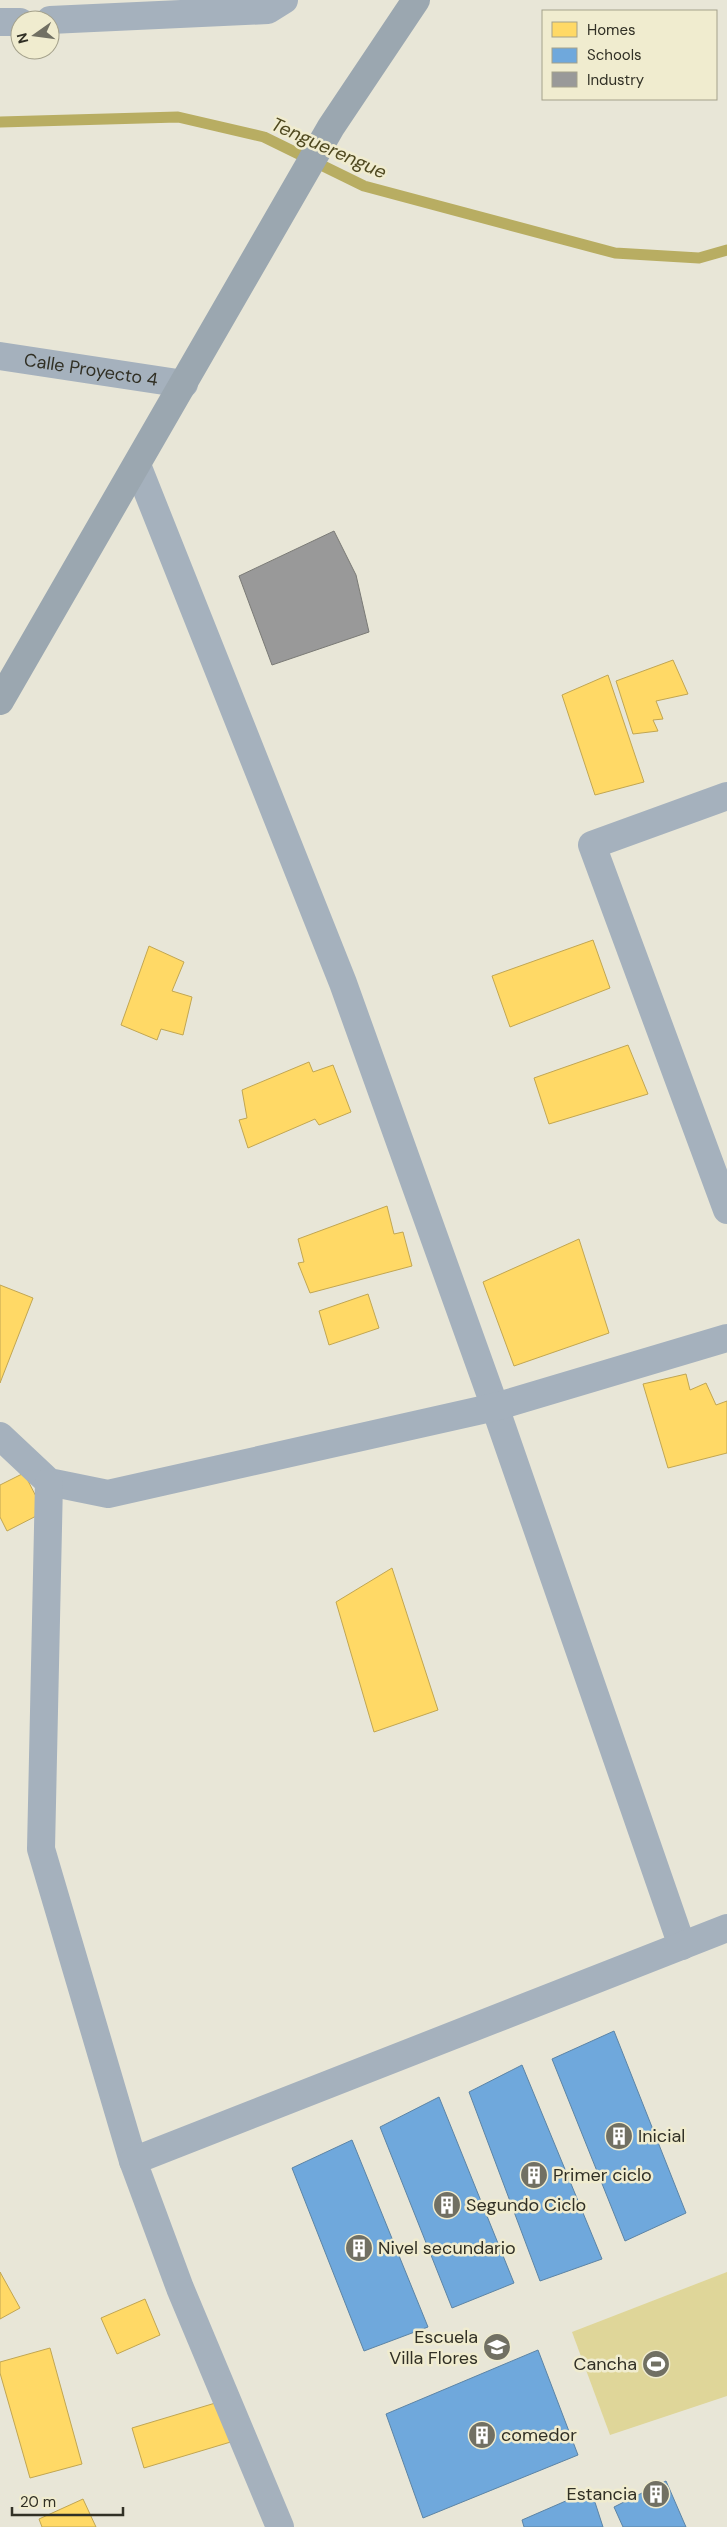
<svg xmlns="http://www.w3.org/2000/svg" width="727" height="2527" font-family="'DM Sans',sans-serif">
	<style>
		.green { fill: #dfd699 }
		.homes { fill: #ffd966; stroke: #c1a652 }
		.schools { fill: #6fa8dc; stroke: #5c84a5 }
		.industry { fill: #999; stroke: #7a7a76 }
		.lines { fill: none; stroke-linecap: round; stroke-linejoin: round }
		.stream { stroke: #b8ad62; stroke-width: 11 }
		.minor { stroke: #a5b1bd; stroke-width: 28 }
		.major { stroke: #9ba7b0; stroke-width: 28 }
		.labels { text-anchor: middle; dominant-baseline: central; stroke-width: 5; stroke-linejoin: round; paint-order: stroke }
		.street-label { font-size: 18px; fill: #313025; stroke: #f0eccf }
		.poi-label { font-size: 18px; fill: #313025; stroke: #f0eccf; text-anchor: start }
		.water-label { font-size: 19px; font-style: italic; fill: #4f4920; stroke: #f0eccf }
	</style>
	<rect width="100%" height="100%" fill="#e8e6d7"/>
	<path class="green" d="M 727,2272 L 727,2396 L 610,2435 L 572,2332 Z"/>
	<path class="homes" d="M 673,660 L 688,694 L 656,701 L 663,719 L 653,720 L 658,731 L 633,734 L 616,681 Z
		M 608,675 L 644,782 L 595,795 L 562,695 Z
		M 593,940 L 610,988 L 510,1027 L 492,976 Z
		M 149,946 L 184,962 L 172,991 L 192,997 L 183,1035 L 161,1029 L 157,1040 L 121,1025 Z
		M 628,1045 L 648,1094 L 549,1124 L 534,1078 Z
		M 309,1062 L 313,1072 L 333,1065 L 351,1112 L 319,1125 L 315,1119 L 248,1148 L 239,1120 L 247,1118 L 242,1090 Z
		M 387,1206 L 394,1234 L 403,1232 L 412,1266 L 310,1293 L 298,1263 L 304,1262 L 298,1239 Z
		M 579,1239 L 609,1333 L 514,1366 L 483,1282 Z
		M 0,1285 L 33,1298 L 0,1383 Z
		M 368,1294 L 379,1328 L 329,1345 L 319,1311 Z
		M 686,1374 L 690,1390 L 706,1383 L 716,1405 L 727,1401 L 727,1453 L 668,1468 L 643,1384 Z
		M 24,1473 L 44,1512 L 7,1531 L 0,1517 L 0,1485 Z
		M 392,1568 L 438,1710 L 374,1732 L 336,1602 Z
		M 0,2272 L 20,2308 L 0,2319 Z
		M 145,2299 L 160,2335 L 117,2354 L 101,2318 Z
		M 50,2348 L 82,2464 L 30,2478 L 0,2373 L 0,2362 Z
		M 222,2401 L 234,2441 L 144,2468 L 132,2428 Z
		M 83,2499 L 96,2527 L 42,2527 L 39,2519 Z"/>
	<path class="schools" d="M 614,2031 L 686,2213 L 625,2241 L 552,2059 Z
		M 522,2065 L 602,2259 L 540,2281 L 469,2092 Z
		M 439,2097 L 514,2283 L 452,2308 L 380,2127 Z
		M 352,2140 L 428,2327 L 364,2351 L 292,2168 Z
		M 538,2350 L 578,2455 L 423,2518 L 386,2414 Z
		M 666,2481 L 686,2527 L 623,2527 L 614,2507 Z
		M 591,2490 L 603,2527 L 524,2527 L 522,2520 Z"/>
	<path class="industry" d="M 334,531 L 356,575 L 369,632 L 272,665 L 239,576 Z"/>
	<g class="lines">
		<path class="stream" d="M 0,122 L 178,117 L 264,137 L 364,186 L 615,253 L 699,258 L 727,250"/>
		<g class="minor">
			<path d="M 50,20 L 268,10 L 284,0"/>
			<path d="M 0,22 L 20,22"/>
			<path id="s1" d="M 0,356 L 184,384"/>
			<path d="M 137,465 L 343,983 L 495,1407 L 682,1946"/>
			<path d="M 727,796 L 592,845 L 727,1210"/>
			<path d="M 0,1436 L 49,1482 L 108,1494 L 495,1407 L 727,1338"/>
			<path d="M 49,1482 L 41,1849 L 133,2161"/>
			<path d="M 280,2527 L 180,2288 L 133,2161 L 727,1928"/>
		</g>
		<path class="major" d="M 0,701 L 331,127 L 416,0"/>
	</g>
	<defs>
		<g id="building-disc" transform="scale(1.4375)"><circle r="9.5" fill="#717063" stroke="#f0eccf"/><path d="M-4-6H4V6H1V3H-1V6H-4ZM-2.5-4.3h1.7v1.8h-1.7ZM.8-4.3h1.7v1.8H.8ZM-2.5-1h1.7V.8h-1.7ZM.8-1h1.7V.8H.8Z" fill="#fff"/></g>
		<g id="school-disc" transform="scale(1.4375)"><circle r="9.5" fill="#717063" stroke="#f0eccf"/><path d="M0-5L7-2L0 1L-7-2ZM-4 1L0 2.5L4 1V4Q0 6-4 4Z" fill="#fff"/></g>
		<g id="stadium-disc" transform="scale(1.4375)"><circle r="9.5" fill="#717063" stroke="#f0eccf"/><path d="M0-5a6.5 5 0 1 0 0 10a6.5 5 0 1 0 0-10ZM-3.5-1.8h7v3.6h-7Z" fill="#fff"/></g>
	</defs>
	<g fill-rule="evenodd">
		<use href="#building-disc" x="619" y="2136"/>
		<use href="#building-disc" x="534" y="2175"/>
		<use href="#building-disc" x="447" y="2205"/>
		<use href="#building-disc" x="359" y="2248"/>
		<use href="#school-disc" x="497" y="2347"/>
		<use href="#stadium-disc" x="656" y="2364"/>
		<use href="#building-disc" x="482" y="2435"/>
		<use href="#building-disc" x="656" y="2494"/>
	</g>
	<g class="labels">
		<g class="street-label">
			<text stroke="none"><textPath href="#s1" startOffset="92">Calle Proyecto 4</textPath></text>
		</g>
		<g class="poi-label">
			<text x="638" y="2136">Inicial</text>
			<text x="553" y="2175">Primer ciclo</text>
			<text x="466" y="2205">Segundo Ciclo</text>
			<text x="378" y="2248">Nivel secundario</text>
			<text x="478" y="2337" text-anchor="end">Escuela<tspan x="478" dy="21">Villa Flores</tspan></text>
			<text x="637" y="2364" text-anchor="end">Cancha</text>
			<text x="501" y="2435">comedor</text>
			<text x="637" y="2494" text-anchor="end">Estancia</text>
		</g>
		<g class="water-label">
			<text transform="translate(329 148) rotate(24)">Tenguerengue</text>
		</g>
	</g>
	<rect x="542" y="10" width="175" height="90" fill="#f0eccf" stroke="#a4a18b"/>
	<rect x="552" y="22" width="25" height="15" fill="#ffd966" stroke="#a4a18b"/>
	<text x="587" y="35" font-size="15" fill="#313025">Homes</text>
	<rect x="552" y="48" width="25" height="15" fill="#6fa8dc" stroke="#a4a18b"/>
	<text x="587" y="60" font-size="15" fill="#313025">Schools</text>
	<rect x="552" y="72" width="25" height="15" fill="#999999" stroke="#a4a18b"/>
	<text x="587" y="85" font-size="15" fill="#313025">Industry</text>
	<g transform="translate(35 35) rotate(256)"><circle r="24" fill="#f0eccf" stroke="#a4a18b"/>
	<path d="M0-4L9 19L0 12L-9 19Z" fill="#717063"/>
	<text y="-8" font-size="14" font-weight="bold" text-anchor="middle" fill="#313025">N</text>
	</g>
	<path d="M12 2507v8h111v-8" fill="none" stroke="#313025" stroke-width="2.5"/>
	<text x="20" y="2507" font-size="15" fill="#313025" stroke="#f0eccf" stroke-width="4" paint-order="stroke">20 m</text>
</svg>
